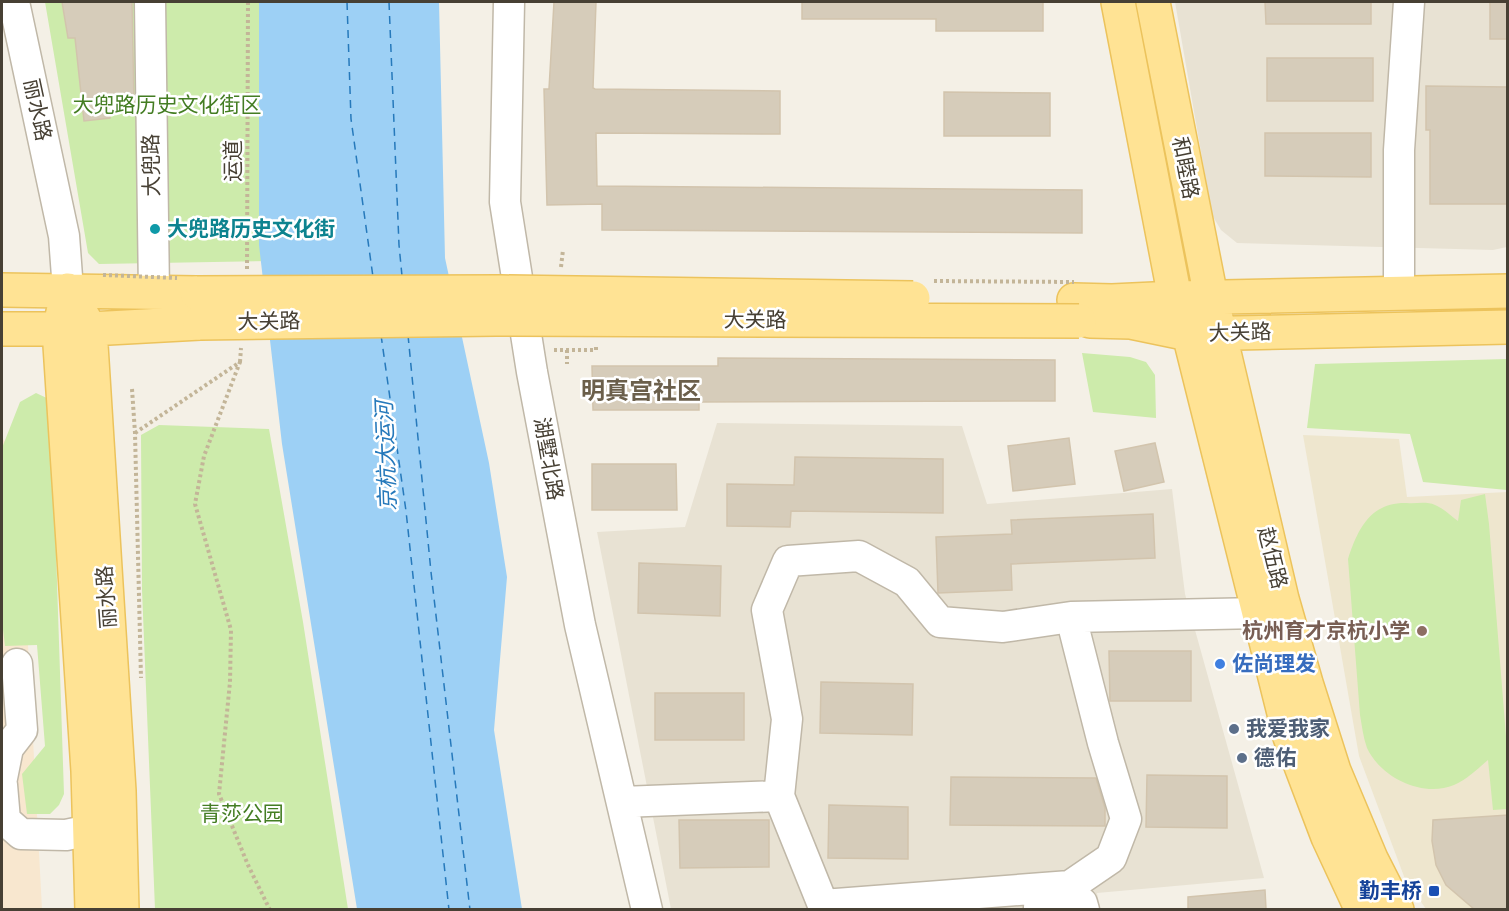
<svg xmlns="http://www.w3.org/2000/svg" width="1509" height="911" font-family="'Sofia Sans Condensed','Noto Sans SC',sans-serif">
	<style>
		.residential { fill: #e8e2d3 }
		.commercial { fill: #f8e7cf }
		.education { fill: #eee6ce }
		.green { fill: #cdebab }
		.water { fill: #9dd0f5 }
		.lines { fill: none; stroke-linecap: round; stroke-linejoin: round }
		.ferry { stroke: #2679bb; stroke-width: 1.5; stroke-dasharray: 8 6; stroke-linecap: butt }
		.building { fill: #d6ccba; stroke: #d2c4ad; stroke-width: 1.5 }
		.minor-casing { stroke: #c0b8a8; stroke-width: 33 }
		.major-casing { stroke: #ecc35c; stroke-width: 36 }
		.path { stroke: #c3b598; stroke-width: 4; stroke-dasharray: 3 3; stroke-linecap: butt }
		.minor { stroke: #fff; stroke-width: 30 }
		.major { stroke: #ffe394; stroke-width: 33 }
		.major-bridge-casing { stroke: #ecc35c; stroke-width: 36; stroke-linecap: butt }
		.path-bridge { stroke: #c3b598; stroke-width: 4; stroke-dasharray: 3 3; stroke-linecap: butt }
		.major-bridge { stroke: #ffe394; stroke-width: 33 }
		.culture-dot { fill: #0f9aa8; stroke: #fff; stroke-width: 2 }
		.education-dot { fill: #8d6e63; stroke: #fff; stroke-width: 2 }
		.shop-dot { fill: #3f7fe0; stroke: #fff; stroke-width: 2 }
		.service-dot { fill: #5c6f8a; stroke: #fff; stroke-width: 2 }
		.transit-dot { fill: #1a4fb4; stroke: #fff; stroke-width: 2 }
		.labels { text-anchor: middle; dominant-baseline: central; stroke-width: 5; stroke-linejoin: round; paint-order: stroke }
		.park-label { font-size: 21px; fill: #447d23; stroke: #fff }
		.street-label { font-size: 21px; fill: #474034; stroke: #fff }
		.culture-label { font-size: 21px; font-weight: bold; fill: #0d838f; stroke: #fff; text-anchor: start }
		.education-label { font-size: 21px; font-weight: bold; fill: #785e54; stroke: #fff; text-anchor: end }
		.shop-label { font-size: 21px; font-weight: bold; fill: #366cbe; stroke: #fff; text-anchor: start }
		.service-label { font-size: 21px; font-weight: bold; fill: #4e5e75; stroke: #fff; text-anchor: start }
		.transit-label { font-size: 21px; font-weight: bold; fill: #164399; stroke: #fff; text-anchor: end }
		.water-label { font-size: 22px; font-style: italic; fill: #2679bb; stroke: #fff }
		.quarter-label { font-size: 24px; font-weight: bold; fill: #6b5f4b; stroke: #fff }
	</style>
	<rect width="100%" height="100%" fill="#f4f0e6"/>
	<path class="residential" d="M 1175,2 L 1507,2 L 1507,247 L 1493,250 L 1237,243 L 1221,230 L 1212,215 Z
		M 717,423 L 962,426 L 987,504 L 1172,489 L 1185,594 L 1264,878 L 1097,893 L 1100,909 L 671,909 L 597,532 L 685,527 Z"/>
	<path class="commercial" d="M 2,438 L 18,456 L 42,909 L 2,909 Z"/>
	<path class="education" d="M 1303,435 L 1399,439 L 1407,497 L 1507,492 L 1507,909 L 1426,909 L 1405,879 L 1359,756 Z"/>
	<path class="green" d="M 45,2 L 270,2 L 271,261 L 99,264 L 88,253 Z
		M 1082,353 L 1130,357 L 1146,362 L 1155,375 L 1156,418 L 1093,412 Z
		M 1507,359 L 1507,490 L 1423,482 L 1410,434 L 1307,428 L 1315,364 Z
		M 36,393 L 51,400 L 64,794 L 59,805 L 50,814 L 27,814 L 22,774 L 45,746 L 37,645 L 5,646 L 2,621 L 2,448 L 20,402 Z
		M 159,425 L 269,429 L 303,622 L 348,909 L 155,909 L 142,590 L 141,435 Z
		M 1485,494 L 1489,524 L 1507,749 L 1507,809 L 1493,810 L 1488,760 C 1477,769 1468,779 1454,785 C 1423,798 1381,778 1367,748 C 1363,737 1362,726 1360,715 L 1348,559 C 1358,528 1371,502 1407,503 C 1416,504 1426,501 1435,505 C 1443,508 1451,516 1458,521 L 1461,500 Z"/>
	<path class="water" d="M 259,2 L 439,2 L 445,258 L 489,463 L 507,577 L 494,730 L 522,909 L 357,909 L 282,444 L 259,245 Z"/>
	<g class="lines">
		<path class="ferry" d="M 347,2 L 351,119 L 373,277
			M 389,2 L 399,245 L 402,276
			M 381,335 L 406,511 L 449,910
			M 408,335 L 431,572 L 470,910"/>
	</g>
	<path class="building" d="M 62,2 L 132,2 L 134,104 L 110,106 L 110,118 L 84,121 L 75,38 L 68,38 Z
		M 554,2 L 596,2 L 593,88 L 595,89 L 780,91 L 780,134 L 596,133 L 597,186 L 1082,190 L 1082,233 L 602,230 L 602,204 L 547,205 L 544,89 L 549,89 Z
		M 802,2 L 1043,2 L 1043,31 L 936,31 L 936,19 L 802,19 Z
		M 1265,2 L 1371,2 L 1371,24 L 1266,24 Z
		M 1490,2 L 1508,2 L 1508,39 L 1490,39 Z
		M 1267,58 L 1373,58 L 1373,101 L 1267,101 Z
		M 1426,86 L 1508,87 L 1508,204 L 1430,204 L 1430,130 L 1426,130 Z
		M 944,92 L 1050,93 L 1050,136 L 944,136 Z
		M 1265,133 L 1371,133 L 1371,177 L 1265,176 Z
		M 718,358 L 1055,360 L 1055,401 L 699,402 L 699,410 L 593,410 L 592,366 L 718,366 Z
		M 1069,438 L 1075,484 L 1013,491 L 1008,446 Z
		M 1155,443 L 1164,482 L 1124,491 L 1115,451 Z
		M 795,457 L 943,459 L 943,513 L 791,511 L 790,527 L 727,526 L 727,484 L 794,485 Z
		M 592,464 L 676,464 L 677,510 L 592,510 Z
		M 1153,514 L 1155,558 L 1011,564 L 1012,590 L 938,593 L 936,537 L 1012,534 L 1011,520 Z
		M 639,563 L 721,566 L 720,616 L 638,613 Z
		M 1109,651 L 1191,651 L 1191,701 L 1110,701 Z
		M 821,682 L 913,684 L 912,735 L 820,733 Z
		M 655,693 L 744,693 L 744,740 L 655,740 Z
		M 1147,775 L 1227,776 L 1227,828 L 1146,827 Z
		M 951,777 L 1096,778 L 1105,808 L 1105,826 L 950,825 Z
		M 829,805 L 908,807 L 908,859 L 828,858 Z
		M 1508,815 L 1508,909 L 1474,909 L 1446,885 L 1436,865 L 1432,841 L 1433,820 Z
		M 679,820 L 769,820 L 769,867 L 680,868 Z
		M 1265,890 L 1266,909 L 1188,909 L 1188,897 Z"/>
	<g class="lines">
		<g class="minor-casing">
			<path id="minor" d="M 14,2 L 64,236 L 68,290
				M 150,2 L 154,293
				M 509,2 L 505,202 L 532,372 L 580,625 L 647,910
				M 1399,293 L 1399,150 L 1409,2
				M 1071,617 L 1103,743 L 1126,819 L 1111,858 L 1070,886 L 823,905 L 779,796 L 787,719 L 767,610 L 788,561 L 859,556 L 907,582 L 940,622 L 1003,627 L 1071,617 L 1260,613
				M 2,778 L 8,748 L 22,730 L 17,664
				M 2,785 L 5,820 L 21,834 L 66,835 L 90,830
				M 622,802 L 779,796
				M 1039,907 L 1082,903 L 1084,910"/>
		</g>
		<g class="major-casing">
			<path id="major" d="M 1118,2 L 1175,298 L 1189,334 L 1290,737 L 1328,837 L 1362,910
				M 1153,2 L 1211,297 L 1282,599 L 1306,683 L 1334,771 L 1371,859 L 1397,910
				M 2,290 L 197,293
				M 68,290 L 90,329 L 119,791 L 122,910
				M 68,290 L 59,330 L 88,771 L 92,910
				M 1074,300 L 1112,301 L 1175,298 L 1508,291
				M 1090,321 L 1131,322 L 1189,334 L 1508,327
				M 2,329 L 90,329 L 200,323"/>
		</g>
		<path class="path" d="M 561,267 L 563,250
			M 247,269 L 248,2
			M 554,350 L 596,350 L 596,345
			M 567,350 L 567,364
			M 240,362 L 241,348
			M 132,389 L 135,433 L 141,678
			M 135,433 L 240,362 L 204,456 L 195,504 L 231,630 L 230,682 L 219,794 L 248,865 L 270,910"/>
		<use href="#minor" class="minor"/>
		<use href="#major" class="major"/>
		<g class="major-bridge-casing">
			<path id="major-bridge" d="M 197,293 L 501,292 L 913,298
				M 200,323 L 496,319 L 1079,321"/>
		</g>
		<path class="path-bridge" d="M 103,275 L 177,278
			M 934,281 L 1074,282"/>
		<use href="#major-bridge" class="major-bridge"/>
	</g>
	<circle class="culture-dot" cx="155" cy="229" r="6"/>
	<circle class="education-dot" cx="1422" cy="631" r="6"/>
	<circle class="shop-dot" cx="1220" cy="664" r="6"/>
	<g class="service-dot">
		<circle cx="1234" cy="729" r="6"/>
		<circle cx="1242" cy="758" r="6"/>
	</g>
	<rect class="transit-dot" x="1428" y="885" width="12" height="12" rx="3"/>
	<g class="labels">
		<g class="park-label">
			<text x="167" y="105">大兜路历史文化街区</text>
			<text x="242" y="814">青莎公园</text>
		</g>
		<g class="street-label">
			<text transform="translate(37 110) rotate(78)">丽水路</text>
			<text transform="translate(233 161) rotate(-90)">运道</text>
			<text transform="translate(152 165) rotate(-91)">大兜路</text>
			<text transform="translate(1185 168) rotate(79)">和睦路</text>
			<text x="755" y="320">大关路</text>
			<text transform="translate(269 322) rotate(-1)">大关路</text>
			<text transform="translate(1240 333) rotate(-2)">大关路</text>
			<text transform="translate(548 459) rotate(80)">湖墅北路</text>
			<text transform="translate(1272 558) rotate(76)">赵伍路</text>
			<text transform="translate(107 597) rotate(-94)">丽水路</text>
		</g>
		<g class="culture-label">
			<text x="167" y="229">大兜路历史文化街</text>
		</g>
		<g class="education-label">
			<text x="1410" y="631">杭州育才京杭小学</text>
		</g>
		<g class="shop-label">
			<text x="1232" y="664">佐尚理发</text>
		</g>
		<g class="service-label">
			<text x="1246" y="729">我爱我家</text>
			<text x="1254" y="758">德佑</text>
		</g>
		<g class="transit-label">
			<text x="1422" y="891">勤丰桥</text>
		</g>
		<g class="water-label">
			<text transform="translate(387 456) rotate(-92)">京杭大运河</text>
		</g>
		<g class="quarter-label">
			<text x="641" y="391">明真宫社区</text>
		</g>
	</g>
	<rect width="1509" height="911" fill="none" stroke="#474034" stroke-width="6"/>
</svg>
